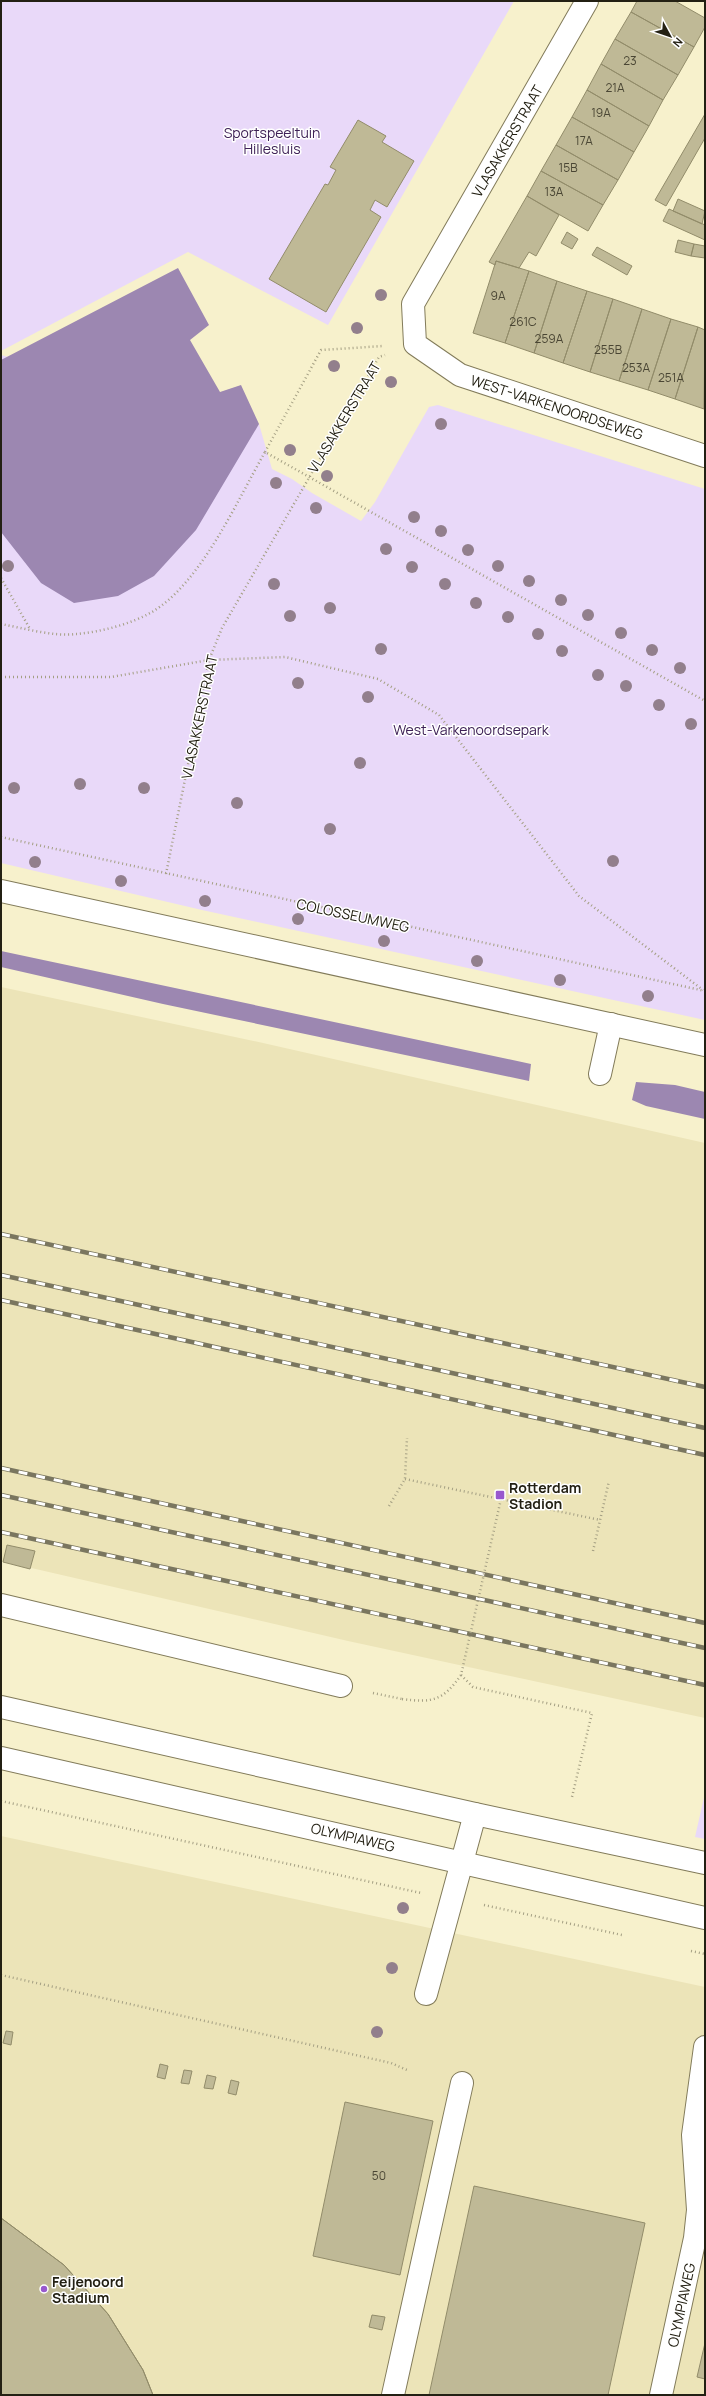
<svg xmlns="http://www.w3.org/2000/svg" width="706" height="2396" font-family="Manrope,sans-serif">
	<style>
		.built { fill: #ece4b8 }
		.green { fill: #e9d9f9 }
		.water { fill: #9c87b1 }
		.building { fill: #bfb996; stroke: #928c6a }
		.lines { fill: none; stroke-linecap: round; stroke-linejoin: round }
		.lane-casing { stroke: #827b5a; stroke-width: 24 }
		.street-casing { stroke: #827b5a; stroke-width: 24 }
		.secondary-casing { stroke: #827b5a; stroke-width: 24 }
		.path { stroke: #a49f83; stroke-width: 2.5; stroke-dasharray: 1 3; stroke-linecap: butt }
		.lane { stroke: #fff; stroke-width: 22 }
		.street { stroke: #fff; stroke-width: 22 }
		.secondary { stroke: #fff; stroke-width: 22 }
		.rail-casing { stroke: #7a765f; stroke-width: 4.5 }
		.rail { stroke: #fff; stroke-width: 3; stroke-dasharray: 9; stroke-linecap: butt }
		.path-bridge { stroke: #a49f83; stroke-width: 2.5; stroke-dasharray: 1 3; stroke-linecap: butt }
		.tree { fill: #927f8c }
		.poi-dot { fill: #9858ce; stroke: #fff; stroke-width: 1.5 }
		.labels { text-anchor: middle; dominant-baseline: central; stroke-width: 3; stroke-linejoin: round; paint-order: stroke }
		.number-label { font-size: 12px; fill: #4a4634 }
		.park-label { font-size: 14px; fill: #3f2257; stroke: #fff }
		.street-label { font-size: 14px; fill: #232013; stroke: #fff }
		.poi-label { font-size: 14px; font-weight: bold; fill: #232013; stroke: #fff; text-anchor: start }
	</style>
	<rect width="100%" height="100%" fill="#f7f1cc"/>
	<path class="built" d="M 1,987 L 263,1043 L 705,1143 L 705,1718 L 348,1641 L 1,1561 Z
		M 1,1836 L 705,1987 L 705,2395 L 1,2395 Z"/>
	<path class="green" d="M 1,1 L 514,1 L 328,325 L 188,252 L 1,351 Z
		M 1,355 L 259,424 L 272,469 L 292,479 L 312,493 L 361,521 L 375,502 L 429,407 L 438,405 L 705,489 L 705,1020 L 202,910 L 1,863 Z
		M 705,1793 L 705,1839 L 695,1837 Z"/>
	<path class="water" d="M 178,268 L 209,325 L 190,340 L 220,392 L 241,385 L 259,424 L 196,530 L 154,576 L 118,596 L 74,603 L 41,583 L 1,532 L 1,360 Z
		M 1,951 L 531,1064 L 529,1081 L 163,1004 L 1,967 Z
		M 636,1082 L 675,1085 L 705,1092 L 705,1119 L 646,1106 L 632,1100 Z"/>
	<path class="building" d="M 637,1 L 675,1 L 705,18 L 705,27 L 694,47 L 631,12 Z
		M 631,12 L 694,47 L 678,75 L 615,39 Z
		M 615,39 L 678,75 L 663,100 L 601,64 Z
		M 601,64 L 663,100 L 649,126 L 587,90 Z
		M 587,90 L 649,126 L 634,152 L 572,117 Z
		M 705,114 L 705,138 L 666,206 L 655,200 Z
		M 572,117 L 634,152 L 618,180 L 556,145 Z
		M 358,120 L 386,136 L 382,142 L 414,161 L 387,207 L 375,200 L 370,210 L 381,217 L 326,312 L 269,279 L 325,184 L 328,185 L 336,170 L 330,167 Z
		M 556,145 L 618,180 L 603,205 L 541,171 Z
		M 541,171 L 603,205 L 588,231 L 527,196 Z
		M 527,196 L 559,215 L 536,256 L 529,252 L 519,268 L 496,261 L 495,265 L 489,262 Z
		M 678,199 L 705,211 L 702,224 L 673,211 Z
		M 669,209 L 705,225 L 705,240 L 663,221 Z
		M 567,232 L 578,239 L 572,249 L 561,243 Z
		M 678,240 L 694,244 L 691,256 L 675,252 Z
		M 694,244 L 705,246 L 705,258 L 691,256 Z
		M 597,247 L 632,266 L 627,275 L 592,255 Z
		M 496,261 L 529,271 L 505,343 L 473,333 Z
		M 529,271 L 557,281 L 534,353 L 505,343 Z
		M 557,281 L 587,291 L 563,363 L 534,353 Z
		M 587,291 L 613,299 L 590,372 L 563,363 Z
		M 613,299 L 642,309 L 619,381 L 590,372 Z
		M 642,309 L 671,319 L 648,390 L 619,381 Z
		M 671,319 L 698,327 L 675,399 L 648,390 Z
		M 698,327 L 705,330 L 704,409 L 675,399 Z
		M 7,1545 L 35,1551 L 30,1569 L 3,1562 Z
		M 6,2031 L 13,2032 L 11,2045 L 3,2043 Z
		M 160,2064 L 168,2066 L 165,2079 L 157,2077 Z
		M 184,2070 L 192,2071 L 189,2084 L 181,2083 Z
		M 207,2075 L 216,2077 L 213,2089 L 204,2088 Z
		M 231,2080 L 239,2082 L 236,2095 L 228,2093 Z
		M 345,2102 L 433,2121 L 400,2275 L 313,2256 Z
		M 474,2186 L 645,2223 L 608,2395 L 429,2395 Z
		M 1,2218 L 64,2265 L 108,2314 L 143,2370 L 153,2395 L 1,2395 Z
		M 1,2218 L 64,2265 L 108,2314 L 143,2370 L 153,2395 L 1,2395 Z
		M 372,2315 L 385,2317 L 382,2330 L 369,2327 Z
		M 705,2343 L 705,2379 L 697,2377 Z"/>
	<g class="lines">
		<g class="lane-casing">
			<path id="lane" d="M 600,1074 L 611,1024
				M 426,1994 L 475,1814
				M 661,2395 L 695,2238 L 698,2210 L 693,2135 L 705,2047"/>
		</g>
		<g class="street-casing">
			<path id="street" d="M 587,1 L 413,304 L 415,344 L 460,375 L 705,456
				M 1,1605 L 341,1686
				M 393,2395 L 462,2083"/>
		</g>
		<g class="secondary-casing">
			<path id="secondary" d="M 1,891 L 705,1045
				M 1,1707 L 475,1814 L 705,1863
				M 1,1758 L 705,1918"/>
		</g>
		<path class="path" d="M 265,452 L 321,350 L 383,346
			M 1,578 L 30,629
			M 1,624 C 23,628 54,637 76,634 C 101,632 131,624 152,612 C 201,583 237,501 265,452 L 705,701
			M 1,677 L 111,677 L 209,660 L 285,657 L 378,679 L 439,715 L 579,896 L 703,990
			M 1,837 L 705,991
			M 166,874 L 209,660 L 222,628 L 379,357 L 385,355
			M 405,1479 L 600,1520
			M 389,1506 L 405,1479 L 407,1438
			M 593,1551 L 609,1481
			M 461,1675 L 473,1687 L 592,1713 L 572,1797
			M 373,1693 L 402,1699
			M 1,1801 L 421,1893
			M 484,1905 L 622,1935
			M 691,1951 L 705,1954
			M 1,1975 L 391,2063 L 407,2070"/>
		<use href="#lane" class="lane"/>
		<use href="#street" class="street"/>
		<use href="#secondary" class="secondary"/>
		<g class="rail-casing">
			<path id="rail" d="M 1,1234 L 705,1387
				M 1,1275 L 705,1428
				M 1,1300 L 705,1455
				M 1,1468 L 705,1623
				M 1,1495 L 705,1648
				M 1,1532 L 705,1685"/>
		</g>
		<use href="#rail" class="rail"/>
		<path class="path-bridge" d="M 402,1699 C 432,1703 443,1701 461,1675 L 501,1499"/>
	</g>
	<g class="tree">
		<circle cx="381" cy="295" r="6"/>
		<circle cx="357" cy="328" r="6"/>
		<circle cx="334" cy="366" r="6"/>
		<circle cx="391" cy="382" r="6"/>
		<circle cx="441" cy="424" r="6"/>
		<circle cx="290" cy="450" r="6"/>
		<circle cx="327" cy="476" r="6"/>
		<circle cx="276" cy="483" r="6"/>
		<circle cx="316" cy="508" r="6"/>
		<circle cx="414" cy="517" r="6"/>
		<circle cx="441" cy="531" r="6"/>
		<circle cx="386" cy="549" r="6"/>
		<circle cx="468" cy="550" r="6"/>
		<circle cx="8" cy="566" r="6"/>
		<circle cx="498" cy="566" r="6"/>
		<circle cx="412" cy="567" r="6"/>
		<circle cx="529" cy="581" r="6"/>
		<circle cx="274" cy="584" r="6"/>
		<circle cx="445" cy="584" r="6"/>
		<circle cx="561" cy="600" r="6"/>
		<circle cx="476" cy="603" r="6"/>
		<circle cx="330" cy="608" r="6"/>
		<circle cx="588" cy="615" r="6"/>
		<circle cx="290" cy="616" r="6"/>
		<circle cx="508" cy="617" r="6"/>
		<circle cx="621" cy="633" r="6"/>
		<circle cx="538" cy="634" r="6"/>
		<circle cx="381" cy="649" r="6"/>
		<circle cx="652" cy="650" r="6"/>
		<circle cx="562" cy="651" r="6"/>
		<circle cx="680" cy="668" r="6"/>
		<circle cx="598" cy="675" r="6"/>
		<circle cx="298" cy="683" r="6"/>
		<circle cx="626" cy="686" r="6"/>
		<circle cx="368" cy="697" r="6"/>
		<circle cx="659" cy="705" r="6"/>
		<circle cx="691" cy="724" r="6"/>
		<circle cx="360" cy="763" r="6"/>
		<circle cx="80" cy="784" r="6"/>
		<circle cx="14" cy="788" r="6"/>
		<circle cx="144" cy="788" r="6"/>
		<circle cx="237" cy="803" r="6"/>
		<circle cx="330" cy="829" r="6"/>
		<circle cx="613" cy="861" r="6"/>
		<circle cx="35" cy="862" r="6"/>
		<circle cx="121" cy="881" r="6"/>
		<circle cx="205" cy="901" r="6"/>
		<circle cx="298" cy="919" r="6"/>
		<circle cx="384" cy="941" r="6"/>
		<circle cx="477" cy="961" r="6"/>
		<circle cx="560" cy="980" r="6"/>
		<circle cx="648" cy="996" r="6"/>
		<circle cx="403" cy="1908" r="6"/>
		<circle cx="392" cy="1968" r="6"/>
		<circle cx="377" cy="2032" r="6"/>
	</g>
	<g class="poi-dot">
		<rect x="495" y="1490" width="10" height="10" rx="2"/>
		<circle cx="44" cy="2289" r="4"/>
	</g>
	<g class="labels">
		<g class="number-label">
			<text x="630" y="60">23</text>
			<text x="615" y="87">21A</text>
			<text x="601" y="112">19A</text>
			<text x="584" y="140">17A</text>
			<text x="568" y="167">15B</text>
			<text x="554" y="191">13A</text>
			<text x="498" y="295">9A</text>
			<text x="523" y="321">261C</text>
			<text x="549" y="338">259A</text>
			<text x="608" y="349">255B</text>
			<text x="636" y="367">253A</text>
			<text x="671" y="377">251A</text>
			<text x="379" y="2175">50</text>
		</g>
		<g class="park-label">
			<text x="272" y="132">Sportspeeltuin<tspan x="272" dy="16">Hillesluis</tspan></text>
			<text x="471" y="729">West-Varkenoordsepark</text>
		</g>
		<g class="street-label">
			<text transform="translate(507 141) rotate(-60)">VLASAKKERSTRAAT</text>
			<text transform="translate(557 407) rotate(18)">WEST-VARKENOORDSEWEG</text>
			<text transform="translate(344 417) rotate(-59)">VLASAKKERSTRAAT</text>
			<text transform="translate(199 717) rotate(-78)">VLASAKKERSTRAAT</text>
			<text transform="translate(353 915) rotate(12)">COLOSSEUMWEG</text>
			<text transform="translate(353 1837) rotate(13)">OLYMPIAWEG</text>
			<text transform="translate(681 2305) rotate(-78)">OLYMPIAWEG</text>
		</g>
		<g class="poi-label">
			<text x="509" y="1487">Rotterdam<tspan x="509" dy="16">Stadion</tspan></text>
			<text x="52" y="2281">Feijenoord<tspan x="52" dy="16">Stadium</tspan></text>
		</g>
	</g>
	<rect width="706" height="2396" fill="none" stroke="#232013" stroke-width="4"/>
	<g transform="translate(670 36) rotate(130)" stroke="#ffffff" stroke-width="3" paint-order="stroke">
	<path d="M0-3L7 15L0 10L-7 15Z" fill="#232013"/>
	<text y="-6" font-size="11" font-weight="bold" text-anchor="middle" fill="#232013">N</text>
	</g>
</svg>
